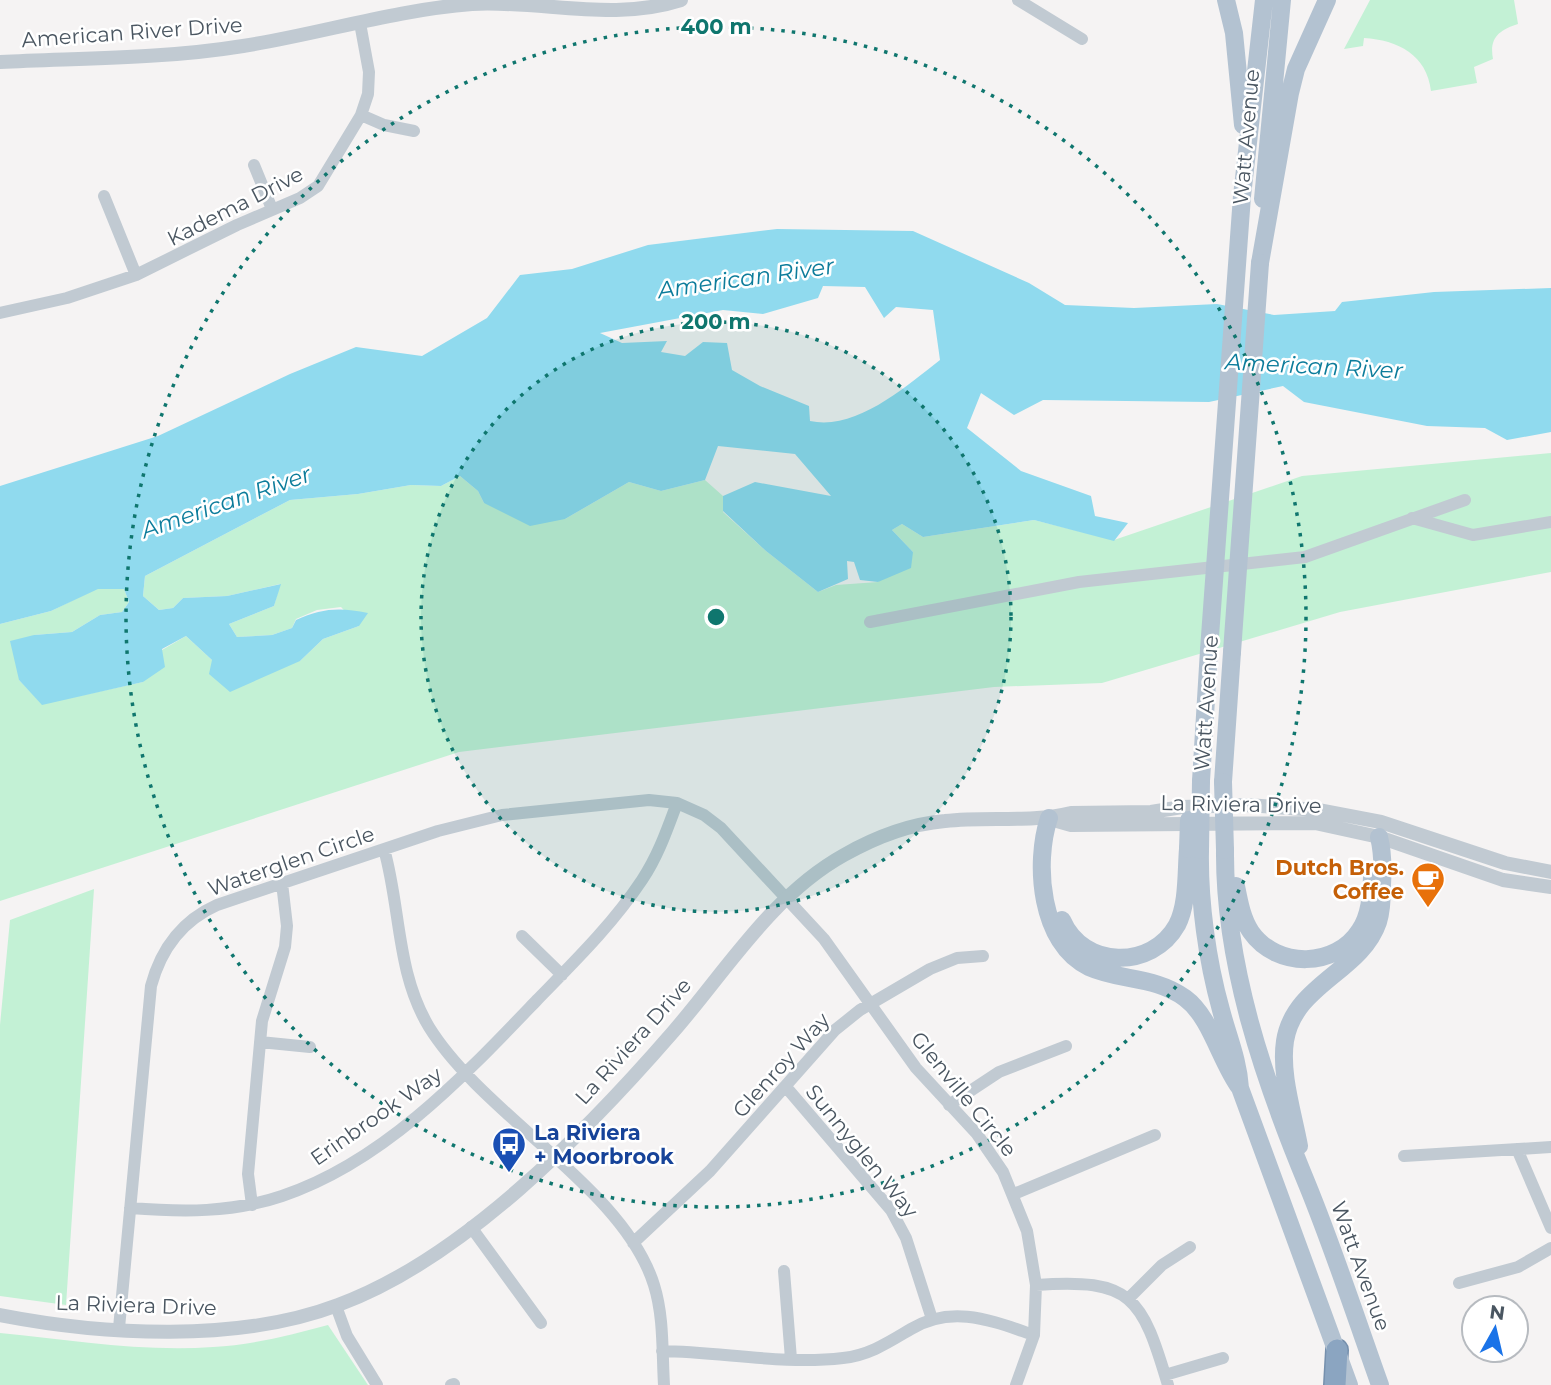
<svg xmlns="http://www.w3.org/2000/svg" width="1551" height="1385" font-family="Montserrat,sans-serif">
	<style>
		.green { fill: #c3f1d5 }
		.water { fill: #90daee; fill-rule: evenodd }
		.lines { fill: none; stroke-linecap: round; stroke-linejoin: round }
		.motorway-casing { stroke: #7690ad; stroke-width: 24 }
		.minor { stroke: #c1cad2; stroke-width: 12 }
		.tertiary { stroke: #c1cad2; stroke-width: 14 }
		.primary { stroke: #b3c2d1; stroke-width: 18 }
		.motorway { stroke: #8ba5c1; stroke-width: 21 }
		.primary-bridge { stroke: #b3c2d1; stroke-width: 18 }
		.ring { fill: none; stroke: #0f766e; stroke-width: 3.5; stroke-dasharray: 3.5 7 }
		.labels { text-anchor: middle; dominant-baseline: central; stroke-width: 5; stroke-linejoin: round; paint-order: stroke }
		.street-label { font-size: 21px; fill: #4a5661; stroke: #fff }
		.food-label { font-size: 21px; font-weight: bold; fill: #c56008; stroke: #fff; text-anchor: end }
		.transit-label { font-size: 21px; font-weight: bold; fill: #164399; stroke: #fff; text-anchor: start }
		.water-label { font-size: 23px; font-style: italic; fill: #0c7c9b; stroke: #fff }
		.centre { fill: #0f766e; stroke: #fff; stroke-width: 3.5 }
		.ring-label { font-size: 21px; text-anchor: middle; font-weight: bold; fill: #0f766e; stroke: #fff; stroke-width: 5; stroke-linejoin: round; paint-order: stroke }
	</style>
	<rect width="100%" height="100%" fill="#f5f3f3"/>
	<path class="green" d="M 1370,0 L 1514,0 L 1518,24 C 1499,30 1489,38 1493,59 L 1474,67 L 1477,83 L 1431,91 C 1427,55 1398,40 1364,38 L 1363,46 L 1344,49 Z
		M 1551,453 L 1551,572 L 1340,612 L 1102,683 L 994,687 L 459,752 L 0,901 L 0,624 L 51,611 L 98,588 L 124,589 L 129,602 L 122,612 L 100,615 L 72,632 L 34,635 L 19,680 L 42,704 L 143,682 L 162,650 L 186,636 L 212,660 L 300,661 L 323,639 L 359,626 L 341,607 L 317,610 L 296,619 L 292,628 L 272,635 L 237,637 L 229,624 L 274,606 L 280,584 L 227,596 L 183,598 L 173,608 L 159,610 L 143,596 L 145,576 L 290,500 L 358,494 L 411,485 L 441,486 L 460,476 L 478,491 L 484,503 L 565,519 L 629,482 L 661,491 L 705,480 L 723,496 L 723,512 L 766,551 L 818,592 L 836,585 L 878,582 L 913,552 L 892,530 L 902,524 L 923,537 L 1034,520 L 1114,540 L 1302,476 Z
		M 94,889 L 66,1305 L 0,1296 L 0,1025 L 10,920 Z
		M 328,1325 L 368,1385 L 0,1385 L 0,1333 C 70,1340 142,1352 213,1347 C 252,1345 291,1335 328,1325 Z"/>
	<path class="water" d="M 777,229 L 913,231 L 1029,283 L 1065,305 L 1134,308 L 1217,304 L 1274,315 L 1335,311 L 1342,302 L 1434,292 L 1551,288 L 1551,432 L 1507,440 L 1485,428 L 1427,426 L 1304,402 L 1283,386 L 1209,402 L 1043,400 L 1014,415 L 981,393 L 967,428 L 1021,471 L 1091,496 L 1095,516 L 1128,523 L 1114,541 L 1034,520 L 923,537 L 902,524 L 892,530 L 913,552 L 911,568 L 878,582 L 860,580 L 854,562 L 847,561 L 848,579 L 818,592 L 766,551 L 723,511 L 723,496 L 755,482 L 831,496 L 795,454 L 718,446 L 705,480 L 661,491 L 629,482 L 565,519 L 530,526 L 484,503 L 478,491 L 460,476 L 441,486 L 411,485 L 358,494 L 290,500 L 145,576 L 143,596 L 159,610 L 173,608 L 183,598 L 227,596 L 281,584 L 274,606 L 229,624 L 237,637 L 272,635 L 292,628 L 296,620 C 322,608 340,607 368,613 L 359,626 L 323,639 L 300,661 L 230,692 L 209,674 L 212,660 L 186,636 L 162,649 L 165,667 L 143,682 L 42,705 L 19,680 L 10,641 L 34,635 L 72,632 L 100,615 L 122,612 L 129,602 L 124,589 L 98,589 L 51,611 L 0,624 L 0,486 L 158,436 L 290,374 L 356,347 L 422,356 L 487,318 L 520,275 L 572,269 L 648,245 ZM 823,286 L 865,287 L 884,318 L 896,307 L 933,310 L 940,360 C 905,387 856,431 810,421 L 809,406 L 760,386 L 732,370 L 727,343 L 703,342 L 685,356 L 661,352 L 667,341 L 622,343 L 600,333 L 723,310 L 763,314 L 818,298 Z"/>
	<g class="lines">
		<g class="motorway-casing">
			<path id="motorway" d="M 1335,1385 L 1337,1350"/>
		</g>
		<path class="minor" d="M 1018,0 L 1082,39
			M 361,115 L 384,125 L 414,131
			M 254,165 L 272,209
			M 104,196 L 136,275
			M 0,313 L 67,298 L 136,275 L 237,225 L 300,198 L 318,186 L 361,115 L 368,94 L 369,72 L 360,23
			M 1412,518 L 1473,535 L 1551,522
			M 870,622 L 1079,582 L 1305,557 L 1465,500
			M 384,849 C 401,909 396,972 429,1027 C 484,1116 624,1188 654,1285 C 664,1317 662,1352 664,1385
			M 522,936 L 562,975
			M 260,1042 L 310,1047
			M 786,1087 L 891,1210 L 906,1238 L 932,1319
			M 949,1105 L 999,1072 L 1066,1046
			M 1517,1149 L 1551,1228
			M 1404,1156 L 1551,1147
			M 1014,1194 L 1155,1135
			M 252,1205 L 248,1174 L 262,1021 L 285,947 L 287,926 L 282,883
			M 130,1208 C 182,1212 232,1213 282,1196 C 384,1162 465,1075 537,1000 C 574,962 612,925 642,880 C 658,856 667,830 677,803
			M 471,1227 L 541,1323
			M 633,1243 L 710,1171 L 835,1030 L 860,1010 L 930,969 L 957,958 L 983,956
			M 784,1271 L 791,1359
			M 1459,1283 L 1518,1267 L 1551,1248
			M 1036,1285 C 1132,1278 1142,1297 1168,1385
			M 1128,1299 L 1162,1265 L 1190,1247
			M 336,1306 L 347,1336 L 377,1385
			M 119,1328 L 151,986 C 161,949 181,921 217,905 L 438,831 L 502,815 L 649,800 L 677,803 L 704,815 L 721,828 L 824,939 L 916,1068 L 977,1134 L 1003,1172 L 1027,1231 L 1036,1285 L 1034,1335 L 1016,1385
			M 662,1351 C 723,1352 783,1365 843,1358 C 870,1355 889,1342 911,1329 C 953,1304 992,1321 1034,1335
			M 1165,1375 L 1223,1358
			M 451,1385 L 454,1384"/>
		<path class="tertiary" d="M 0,62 C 80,58 163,59 243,46 C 319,34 394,10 472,4 C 542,0 613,22 681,0
			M 1050,819 L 1071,825 L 1315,823 L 1379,837 L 1503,880 L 1551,887
			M 0,1315 C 103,1335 238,1343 338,1305 C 463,1259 587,1131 673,1032 C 726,971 772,895 844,855 C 874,838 910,824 945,821 C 987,816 1029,823 1071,813 L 1151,812 L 1182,807 L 1247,805 L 1318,810 L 1381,822 L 1505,863 L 1551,872"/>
		<path class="primary" d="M 1226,0 L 1234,33 L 1243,125
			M 1242,196 L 1264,0
			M 1263,199 L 1282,0
			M 1260,263 L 1290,93 L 1296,69 L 1327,0
			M 1201,781 L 1209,650
			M 1223,782 L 1232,652
			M 1049,818 C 1034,863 1040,944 1089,967 C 1120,981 1155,976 1185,998 C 1211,1017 1220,1061 1240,1088
			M 1200,850 C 1199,901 1207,960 1221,1010 C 1228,1037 1238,1059 1240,1088 L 1349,1385
			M 1225,850 C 1224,964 1264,1080 1307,1184 C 1334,1250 1356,1318 1380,1385
			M 1236,886 C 1239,901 1242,919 1251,932 C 1277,969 1336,968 1360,930 C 1370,915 1371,896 1372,878
			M 1062,920 C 1083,969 1152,970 1177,925 C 1188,904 1186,872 1188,849
			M 1299,1146 C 1293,1113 1280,1074 1285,1041 C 1294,984 1361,972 1378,922 C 1382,910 1382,897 1382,885 C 1383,868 1383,853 1379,837"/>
		<use href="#motorway" class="motorway"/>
		<path class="primary-bridge" d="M 1209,650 L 1242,196
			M 1232,652 L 1260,263
			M 1223,782 L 1225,850
			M 1188,849 L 1189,820
			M 1200,850 L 1201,781"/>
	</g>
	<circle cx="716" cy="617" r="295" fill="#0f766e" fill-opacity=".12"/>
	<g class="ring">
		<circle cx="716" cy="617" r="295"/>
		<circle cx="716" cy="617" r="590"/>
	</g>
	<defs>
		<g id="cafe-pin" transform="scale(1.75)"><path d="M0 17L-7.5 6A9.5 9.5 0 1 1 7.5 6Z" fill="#e8710a" stroke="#fff"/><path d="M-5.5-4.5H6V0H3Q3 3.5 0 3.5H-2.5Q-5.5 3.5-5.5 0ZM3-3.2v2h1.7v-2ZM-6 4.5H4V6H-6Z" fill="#fff"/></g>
		<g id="bus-pin" transform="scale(1.75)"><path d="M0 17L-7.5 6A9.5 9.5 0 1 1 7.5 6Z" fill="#1a4fb4" stroke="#fff"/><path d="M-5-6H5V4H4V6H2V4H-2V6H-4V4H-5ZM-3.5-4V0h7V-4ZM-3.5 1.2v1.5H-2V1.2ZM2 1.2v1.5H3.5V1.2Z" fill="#fff"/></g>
	</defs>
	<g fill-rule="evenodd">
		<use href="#cafe-pin" x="1428" y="879"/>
		<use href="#bus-pin" x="509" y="1144"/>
	</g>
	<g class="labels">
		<g class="street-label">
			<text transform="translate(132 32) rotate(-4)">American River Drive</text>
			<text transform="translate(1246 137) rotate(-85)">Watt Avenue</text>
			<text transform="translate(235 206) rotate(-27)">Kadema Drive</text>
			<text transform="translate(1206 703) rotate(-86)">Watt Avenue</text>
			<text transform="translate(1241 804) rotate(1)">La Riviera Drive</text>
			<text transform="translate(291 861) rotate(-19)">Waterglen Circle</text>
			<text transform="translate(633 1041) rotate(-48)">La Riviera Drive</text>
			<text transform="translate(781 1065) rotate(-48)">Glenroy Way</text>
			<text transform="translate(964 1094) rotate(51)">Glenville Circle</text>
			<text transform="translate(376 1116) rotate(-35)">Erinbrook Way</text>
			<text transform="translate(862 1151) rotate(51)">Sunnyglen Way</text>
			<text transform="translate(1361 1266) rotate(70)">Watt Avenue</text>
			<text transform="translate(136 1305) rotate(2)">La Riviera Drive</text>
		</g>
		<g class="food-label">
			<text x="1404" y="867">Dutch Bros.<tspan x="1404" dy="24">Coffee</tspan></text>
		</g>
		<g class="transit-label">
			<text x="534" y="1132">La Riviera<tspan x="534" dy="24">+ Moorbrook</tspan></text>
		</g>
		<g class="water-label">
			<text transform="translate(746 278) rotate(-8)">American River</text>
			<text transform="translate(1314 366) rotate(3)">American River</text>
			<text transform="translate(226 502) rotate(-19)">American River</text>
		</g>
	</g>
	<circle cx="716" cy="617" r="10" class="centre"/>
	<g class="ring-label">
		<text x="716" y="34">400 m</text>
		<text x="716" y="329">200 m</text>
	</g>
	<g transform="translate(1495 1329) rotate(8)"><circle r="33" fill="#ffffff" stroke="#b7bbc0" stroke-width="2"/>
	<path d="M0-5L12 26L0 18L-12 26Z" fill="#1a73e8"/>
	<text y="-10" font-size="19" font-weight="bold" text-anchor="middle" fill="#4a5661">N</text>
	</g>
</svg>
